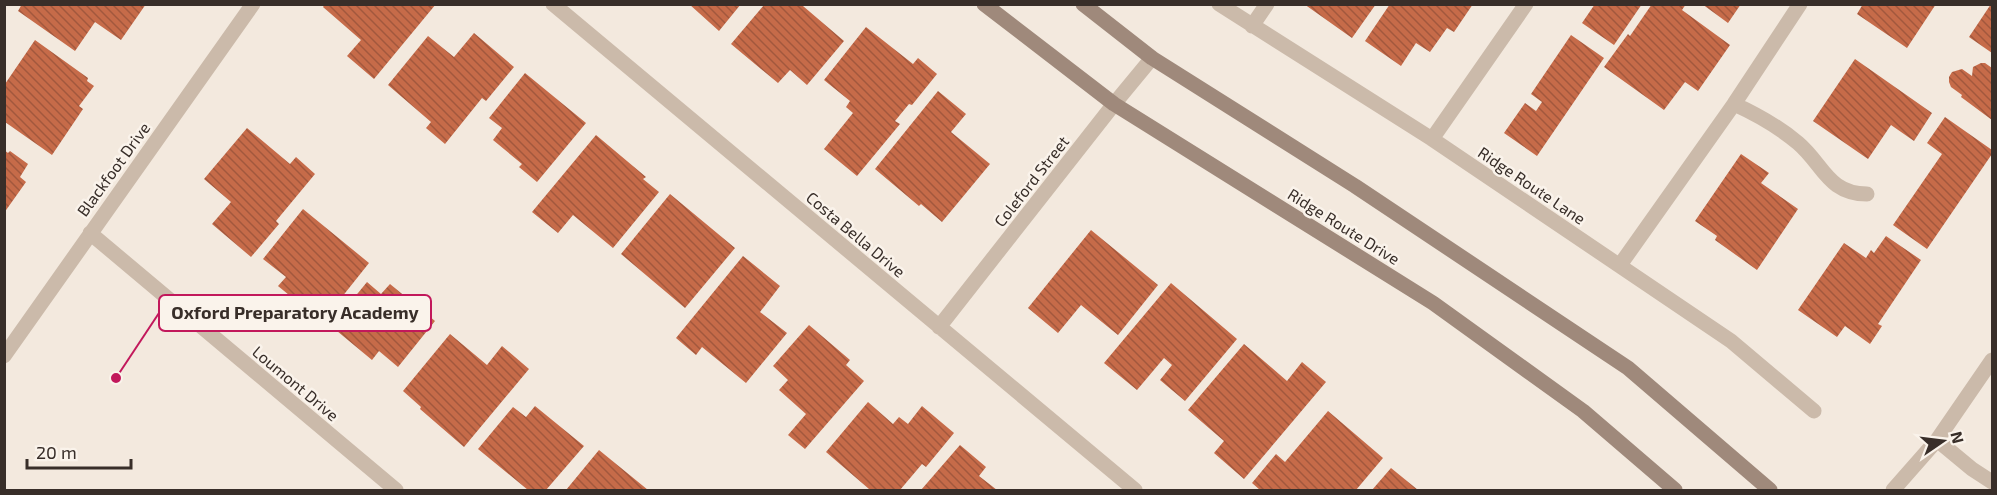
<svg xmlns="http://www.w3.org/2000/svg" width="1997" height="495" font-family="'Exo 2',sans-serif">
	<style>
		.building { fill: url(#building-back-hatch) }
		.lines { fill: none; stroke-linecap: round; stroke-linejoin: round }
		.street { stroke: #cbbaaa; stroke-width: 15 }
		.secondary { stroke: #9f897b; stroke-width: 15 }
		.labels { text-anchor: middle; dominant-baseline: central; stroke-width: 5; stroke-linejoin: round; paint-order: stroke }
		.street-label { font-size: 16px; fill: #382e29; stroke: #faf3eb }
		.leader { fill: none; stroke: #c2185b; stroke-width: 2 }
		.callout-dot { fill: #c2185b; stroke: #faf3eb; stroke-width: 2 }
		.callout { fill: #faf3eb; stroke: #c2185b; stroke-width: 2 }
		.callout-label { font-size: 18px; text-anchor: middle; font-weight: bold; fill: #382e29 }
	</style>
	<defs>
		<pattern id="building-back-hatch" width="6" height="6" patternUnits="userSpaceOnUse" patternTransform="scale(1.5)"><rect width="6" height="6" fill="#c66b49"/><path d="M-1 5l2 2M0 0l6 6M5-1l2 2" fill="none" stroke="#a2583d"/></pattern>
	</defs>
	<rect width="100%" height="100%" fill="#f3e9de"/>
	<path class="building" d="M 22,4 L 146,4 L 121,40 L 95,22 L 75,51 L 18,11 Z
		M 325,4 L 436,4 L 374,79 L 347,56 L 361,40 L 323,7 Z
		M 689,4 L 741,4 L 719,31 Z
		M 1304,4 L 1376,4 L 1352,38 Z
		M 1390,4 L 1415,6 L 1473,4 L 1454,32 L 1447,28 L 1430,52 L 1416,43 L 1401,66 L 1365,41 Z
		M 1595,4 L 1642,4 L 1614,45 L 1582,23 Z
		M 1652,4 L 1686,4 L 1682,10 L 1730,45 L 1698,91 L 1685,82 L 1664,110 L 1604,67 L 1628,34 L 1630,36 Z
		M 1702,4 L 1741,4 L 1728,23 Z
		M 1863,4 L 1936,4 L 1907,48 L 1857,14 Z
		M 1991,4 L 1992,4 L 1992,53 L 1969,37 Z
		M 764,5 L 804,5 L 803,6 L 844,41 L 807,85 L 790,70 L 778,83 L 731,44 Z
		M 866,27 L 913,64 L 918,58 L 937,74 L 912,105 L 909,104 L 895,121 L 900,124 L 857,176 L 824,149 L 853,113 L 846,107 L 850,101 L 824,80 Z
		M 474,33 L 514,67 L 486,101 L 482,98 L 445,144 L 426,128 L 431,122 L 388,85 L 428,36 L 454,57 Z
		M 1571,35 L 1604,58 L 1537,156 L 1504,133 L 1525,103 L 1536,111 L 1542,102 L 1531,94 Z
		M 35,40 L 88,78 L 87,81 L 94,86 L 79,106 L 83,109 L 52,155 L 5,122 L 5,84 Z
		M 1855,59 L 1932,113 L 1914,141 L 1891,125 L 1868,159 L 1813,121 Z
		M 1981,63 L 1985,63 L 1992,68 L 1992,120 L 1961,97 L 1962,95 L 1951,87 L 1949,82 L 1949,77 L 1952,72 L 1962,69 L 1972,76 L 1973,67 Z
		M 525,73 L 586,123 L 537,182 L 519,167 L 522,164 L 493,140 L 502,128 L 489,118 Z
		M 938,91 L 966,114 L 951,132 L 990,164 L 942,222 L 921,204 L 919,206 L 875,169 Z
		M 1945,117 L 1992,150 L 1992,154 L 1927,249 L 1893,225 L 1942,154 L 1927,143 Z
		M 247,128 L 290,164 L 296,157 L 315,174 L 276,221 L 279,224 L 251,257 L 212,224 L 231,202 L 204,179 Z
		M 596,135 L 646,177 L 643,179 L 659,192 L 613,248 L 573,215 L 558,233 L 532,212 Z
		M 4,150 L 8,153 L 10,151 L 28,164 L 20,177 L 26,182 L 4,213 Z
		M 1741,154 L 1769,173 L 1761,183 L 1798,209 L 1757,270 L 1715,240 L 1717,236 L 1695,221 Z
		M 670,194 L 735,248 L 685,308 L 621,254 Z
		M 303,209 L 369,263 L 322,322 L 278,286 L 286,277 L 263,259 Z
		M 1091,230 L 1158,285 L 1118,335 L 1081,305 L 1058,333 L 1028,308 Z
		M 1886,236 L 1921,260 L 1878,324 L 1882,326 L 1870,344 L 1845,326 L 1837,337 L 1798,310 L 1844,243 L 1866,258 L 1871,250 L 1874,253 Z
		M 743,256 L 780,286 L 760,312 L 787,333 L 746,383 L 702,347 L 696,355 L 676,338 Z
		M 367,282 L 381,294 L 390,284 L 435,321 L 398,367 L 379,351 L 372,360 L 331,326 Z
		M 1171,283 L 1237,339 L 1185,401 L 1160,380 L 1172,365 L 1164,358 L 1137,390 L 1104,363 Z
		M 809,325 L 850,360 L 846,365 L 864,381 L 805,449 L 788,435 L 806,414 L 779,390 L 788,380 L 773,366 Z
		M 450,334 L 487,365 L 502,346 L 529,369 L 464,447 L 420,409 L 421,407 L 403,391 Z
		M 1244,344 L 1287,381 L 1302,362 L 1326,382 L 1244,479 L 1214,453 L 1224,441 L 1188,410 Z
		M 868,402 L 893,424 L 899,417 L 908,424 L 922,406 L 954,433 L 926,467 L 922,464 L 900,490 L 868,490 L 869,489 L 826,452 Z
		M 535,406 L 584,446 L 546,490 L 528,490 L 478,449 L 513,407 L 526,417 Z
		M 1328,411 L 1383,458 L 1356,490 L 1260,490 L 1252,483 L 1276,454 L 1285,462 Z
		M 960,445 L 986,467 L 979,476 L 997,490 L 921,490 Z
		M 599,450 L 648,490 L 566,490 Z
		M 1391,468 L 1418,490 L 1372,490 Z"/>
	<g class="lines">
		<path class="street" d="M 553,4 L 1135,490
			M 1219,4 L 1432,139 L 1731,341 L 1814,411
			M 1252,26 L 1267,4
			M 1734,104 C 1756,114 1779,127 1798,143 C 1823,164 1828,194 1867,194
			M 1432,139 L 1526,4
			M 90,233 L 396,490
			M 1620,265 L 1734,104 L 1800,4
			M 939,327 L 1114,104 L 1152,58
			M 4,356 L 253,4
			M 1937,440 L 1972,469 L 1992,482
			M 1893,490 L 1937,440 L 1992,360"/>
		<path class="secondary" d="M 984,4 L 1114,104 L 1433,303 L 1583,411 L 1675,490
			M 1083,4 L 1152,58 L 1355,186 L 1628,368 L 1770,490"/>
	</g>
	<g class="labels">
		<g class="street-label">
			<text transform="translate(113 169) rotate(-54)">Blackfoot Drive</text>
			<text transform="translate(1031 181) rotate(-52)">Coleford Street</text>
			<text transform="translate(1532 185) rotate(34)">Ridge Route Lane</text>
			<text transform="translate(1344 226) rotate(32)">Ridge Route Drive</text>
			<text transform="translate(856 234) rotate(40)">Costa Bella Drive</text>
			<text transform="translate(296 383) rotate(40)">Loumont Drive</text>
		</g>
	</g>
	<path class="leader" d="M116 378L159 313"/>
	<circle class="callout-dot" cx="116" cy="378" r="6"/>
	<rect class="callout" x="159" y="295" width="272" height="36" rx="6"/>
	<g class="callout-label">
		<text x="295" y="319">Oxford Preparatory Academy</text>
	</g>
	<rect width="1997" height="495" fill="none" stroke="#382e29" stroke-width="12"/>
	<g transform="translate(1943 441) rotate(76)" stroke="#faf3eb" stroke-width="4.5" paint-order="stroke">
	<path d="M0-4.5L10 22L0 15L-10 22Z" fill="#382e29"/>
	<text y="-9" font-size="16" font-weight="bold" text-anchor="middle" fill="#382e29">N</text>
	</g>
	<path d="M27 459v9h104v-9" fill="none" stroke="#382e29" stroke-width="3"/>
	<text x="36" y="459" font-size="18" fill="#382e29" stroke="#faf3eb" stroke-width="4.5" paint-order="stroke">20 m</text>
</svg>
